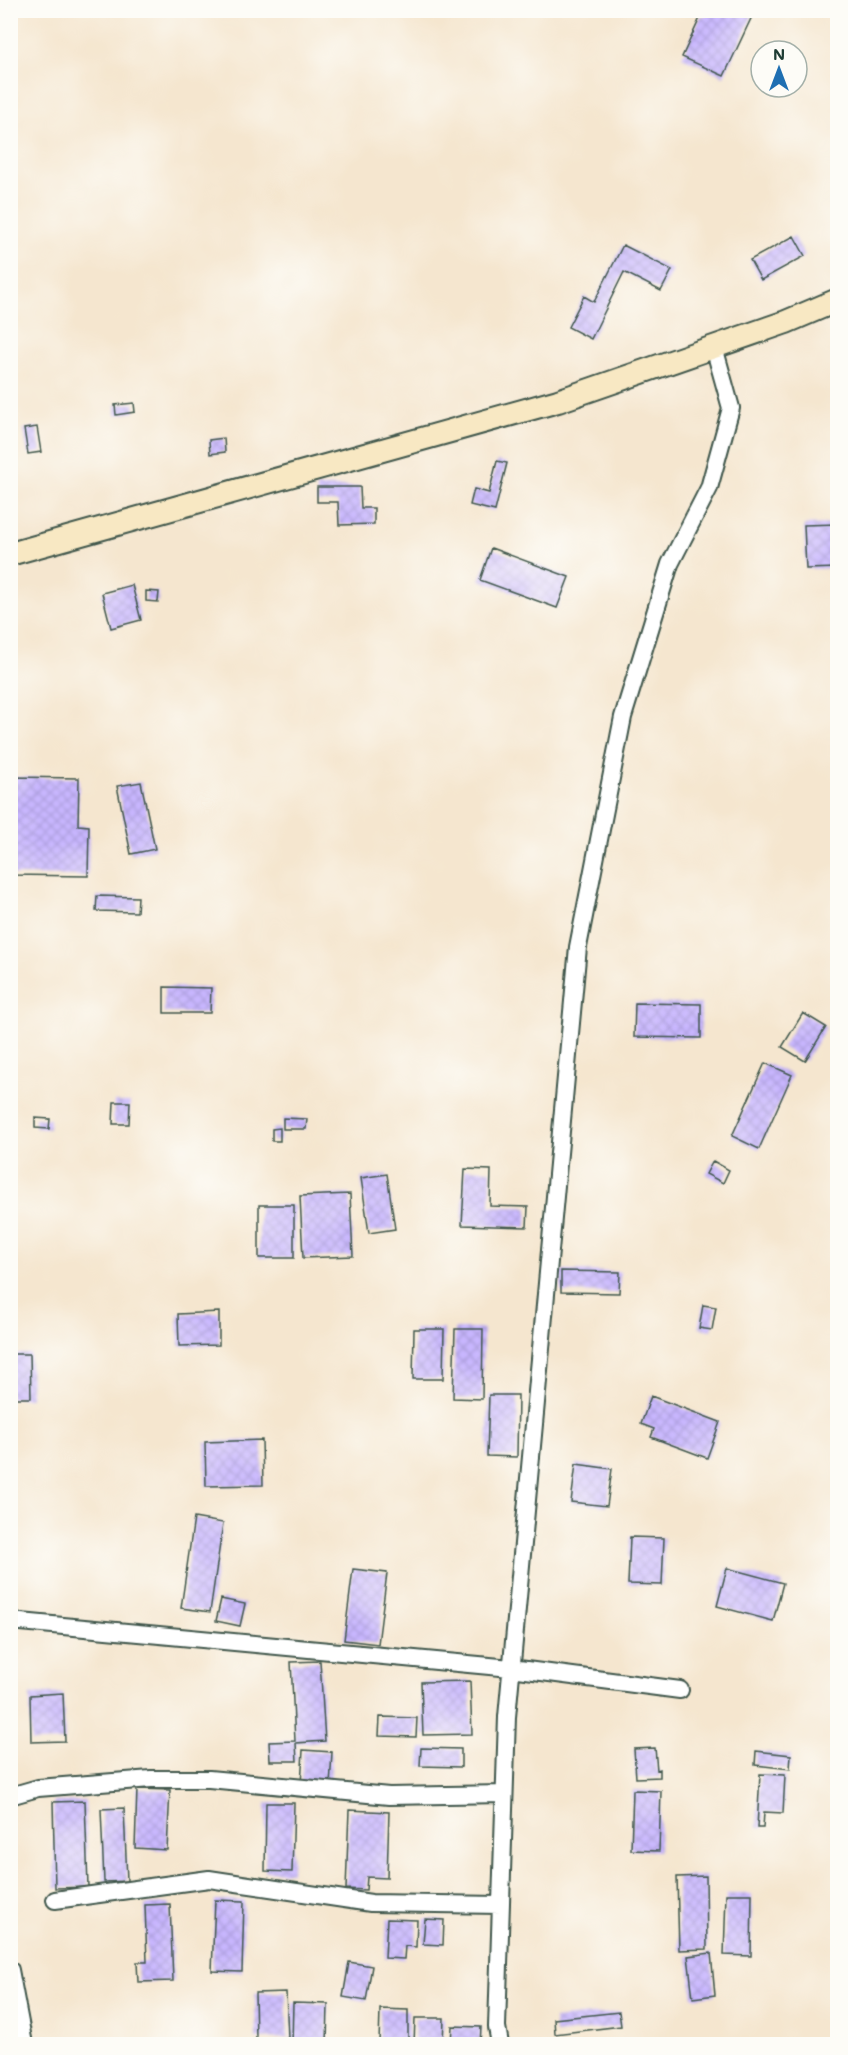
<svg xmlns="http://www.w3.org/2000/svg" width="848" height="2055" font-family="Mali,sans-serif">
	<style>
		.building { fill: url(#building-cross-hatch) }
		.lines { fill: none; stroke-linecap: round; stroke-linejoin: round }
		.street-casing { stroke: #3f564b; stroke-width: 20 }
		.secondary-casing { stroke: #3f564b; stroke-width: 26 }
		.street { stroke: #fff; stroke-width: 16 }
		.secondary { stroke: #f8e8c3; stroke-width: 22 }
	</style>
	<defs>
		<pattern id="building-cross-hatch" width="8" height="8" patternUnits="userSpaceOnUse" patternTransform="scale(1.5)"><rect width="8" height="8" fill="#c8b6fe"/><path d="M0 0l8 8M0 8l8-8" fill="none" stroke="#ab9dda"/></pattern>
	</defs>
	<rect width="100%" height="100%" fill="#fdfcf7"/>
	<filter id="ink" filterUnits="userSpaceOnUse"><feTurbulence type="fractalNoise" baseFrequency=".0167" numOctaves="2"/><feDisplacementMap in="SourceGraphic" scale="12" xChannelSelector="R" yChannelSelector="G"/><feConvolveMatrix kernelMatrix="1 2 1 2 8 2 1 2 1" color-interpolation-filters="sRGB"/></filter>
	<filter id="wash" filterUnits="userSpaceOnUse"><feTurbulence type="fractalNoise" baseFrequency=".008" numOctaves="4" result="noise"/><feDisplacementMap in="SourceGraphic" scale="24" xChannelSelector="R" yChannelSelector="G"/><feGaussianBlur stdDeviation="1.35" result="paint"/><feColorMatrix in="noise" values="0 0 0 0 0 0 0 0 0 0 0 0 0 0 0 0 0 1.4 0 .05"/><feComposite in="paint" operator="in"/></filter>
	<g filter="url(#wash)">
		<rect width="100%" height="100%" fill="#f5e6cf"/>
		<g id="blocks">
			<path class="building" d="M 708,10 L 755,10 L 724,76 L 682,57 L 701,16 L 705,17 Z
				M 794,236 L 805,256 L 761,280 L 750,260 Z
				M 623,245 L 672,270 L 661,291 L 624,272 L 591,339 L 568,327 L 584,296 L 594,302 Z
				M 134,403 L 135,412 L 116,415 L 115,405 Z
				M 37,427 L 41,452 L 28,454 L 24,429 Z
				M 224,438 L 225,452 L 210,454 L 209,440 Z
				M 497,461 L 507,463 L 495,511 L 470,505 L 474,489 L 489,493 Z
				M 317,487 L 360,487 L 361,508 L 374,508 L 374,524 L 339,525 L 338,502 L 317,502 Z
				M 838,524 L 838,568 L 806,569 L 804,525 Z
				M 491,548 L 569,577 L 557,608 L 480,580 Z
				M 132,585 L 141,620 L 111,628 L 102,593 Z
				M 146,591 L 159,592 L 158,602 L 146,601 Z
				M 10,777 L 79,778 L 78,825 L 89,826 L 88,876 L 10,875 Z
				M 141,782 L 155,849 L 131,854 L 117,786 Z
				M 97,896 L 138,897 L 137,912 L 96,911 Z
				M 164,987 L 211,988 L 210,1013 L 164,1013 Z
				M 635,1003 L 701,1004 L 701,1038 L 634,1037 Z
				M 803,1013 L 826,1027 L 805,1061 L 782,1047 Z
				M 765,1063 L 792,1075 L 759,1149 L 732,1136 Z
				M 114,1102 L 130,1102 L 129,1124 L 113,1124 Z
				M 35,1118 L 50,1119 L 49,1129 L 35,1128 Z
				M 283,1118 L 307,1119 L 306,1129 L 283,1129 Z
				M 280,1128 L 280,1141 L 272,1141 L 272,1129 Z
				M 713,1161 L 729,1170 L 723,1183 L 706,1174 Z
				M 465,1169 L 491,1170 L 490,1206 L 528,1207 L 527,1227 L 462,1225 Z
				M 387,1174 L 395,1229 L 369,1233 L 361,1178 Z
				M 350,1194 L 353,1256 L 303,1258 L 300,1196 Z
				M 259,1205 L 294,1205 L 294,1258 L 259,1258 Z
				M 561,1271 L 620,1272 L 619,1293 L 561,1292 Z
				M 703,1305 L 716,1307 L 712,1330 L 699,1328 Z
				M 219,1312 L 219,1345 L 179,1346 L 178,1314 Z
				M 414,1329 L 444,1329 L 443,1379 L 413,1379 Z
				M 455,1329 L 483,1329 L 482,1399 L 453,1398 Z
				M 10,1354 L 30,1354 L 31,1398 L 10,1398 Z
				M 489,1395 L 518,1395 L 517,1457 L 487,1456 Z
				M 651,1396 L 720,1422 L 707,1458 L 651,1437 L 654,1429 L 641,1424 Z
				M 262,1440 L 263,1485 L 206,1486 L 205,1442 Z
				M 576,1464 L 612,1469 L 607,1506 L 571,1502 Z
				M 194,1518 L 223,1523 L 210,1612 L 181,1608 Z
				M 630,1537 L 664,1538 L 662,1585 L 628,1584 Z
				M 727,1568 L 783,1583 L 773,1621 L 717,1606 Z
				M 353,1569 L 387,1573 L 378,1644 L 344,1640 Z
				M 221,1599 L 245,1604 L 240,1626 L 216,1621 Z
				M 320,1661 L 325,1741 L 296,1743 L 297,1761 L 270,1761 L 269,1742 L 295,1741 L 291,1662 Z
				M 470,1681 L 472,1734 L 423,1735 L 421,1682 Z
				M 63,1693 L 65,1741 L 31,1742 L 30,1695 Z
				M 380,1717 L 417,1718 L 416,1737 L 379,1736 Z
				M 421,1748 L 461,1749 L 461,1767 L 420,1766 Z
				M 655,1748 L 657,1770 L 660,1769 L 660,1777 L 636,1778 L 634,1749 Z
				M 303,1750 L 332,1752 L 330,1786 L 301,1785 Z
				M 756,1751 L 791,1755 L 790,1769 L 755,1765 Z
				M 760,1774 L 785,1775 L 783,1813 L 764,1812 L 763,1828 L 757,1828 Z
				M 137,1789 L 170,1790 L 167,1850 L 135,1848 Z
				M 633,1790 L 661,1791 L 659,1851 L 631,1850 Z
				M 85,1801 L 88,1887 L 55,1888 L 53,1802 Z
				M 266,1803 L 294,1803 L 292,1872 L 265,1871 Z
				M 124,1808 L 127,1881 L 104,1882 L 101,1809 Z
				M 349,1810 L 389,1812 L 387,1878 L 367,1877 L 366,1890 L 346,1889 Z
				M 706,1876 L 707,1949 L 679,1950 L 677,1877 Z
				M 726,1894 L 752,1894 L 751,1956 L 724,1955 Z
				M 215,1900 L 244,1901 L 242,1972 L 212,1971 Z
				M 170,1904 L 173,1981 L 138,1982 L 137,1962 L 147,1962 L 145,1905 Z
				M 387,1919 L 417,1920 L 416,1947 L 405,1946 L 404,1959 L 385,1958 Z
				M 425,1919 L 444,1920 L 443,1945 L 423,1944 Z
				M 711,1953 L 715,1995 L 693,1998 L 688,1956 Z
				M 349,1962 L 372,1966 L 366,2001 L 343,1997 Z
				M 286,1992 L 288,2038 L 256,2039 L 255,1993 Z
				M 293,2003 L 328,2004 L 327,2044 L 292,2044 Z
				M 380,2009 L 408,2010 L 408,2044 L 379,2044 Z
				M 619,2012 L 621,2026 L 555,2034 L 554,2019 Z
				M 415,2018 L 444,2018 L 443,2044 L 414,2044 Z
				M 452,2026 L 481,2027 L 480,2044 L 451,2044 Z"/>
		</g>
	</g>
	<g filter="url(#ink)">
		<use href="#blocks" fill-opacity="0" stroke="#3f564b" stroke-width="1.5"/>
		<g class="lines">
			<g class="street-casing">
				<path id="street" d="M 10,1621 L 511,1668 L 680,1690
					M 10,1796 L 38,1788 L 151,1779 L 209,1779 L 389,1796 L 504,1794
					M 55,1900 L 209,1879 L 371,1903 L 501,1905
					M 10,1970 L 24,2044
					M 500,2044 L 497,2027 L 507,1717 L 578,947 L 623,717 L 670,564 L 709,488 L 731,408 L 714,347"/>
			</g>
			<g class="secondary-casing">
				<path id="secondary" d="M 10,554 L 558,401 L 786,322 L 838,300"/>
			</g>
			<use href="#street" class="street"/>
			<use href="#secondary" class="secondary"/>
		</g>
	</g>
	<rect width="848" height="2055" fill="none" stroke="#fdfcf7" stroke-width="36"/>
	<g transform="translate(779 69)"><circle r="28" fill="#fdfcf7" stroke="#a4b0a9" stroke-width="1.5"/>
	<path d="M0-4.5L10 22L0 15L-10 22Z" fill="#1f6fb2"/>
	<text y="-9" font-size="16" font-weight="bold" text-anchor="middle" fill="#1f3d34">N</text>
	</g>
</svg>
